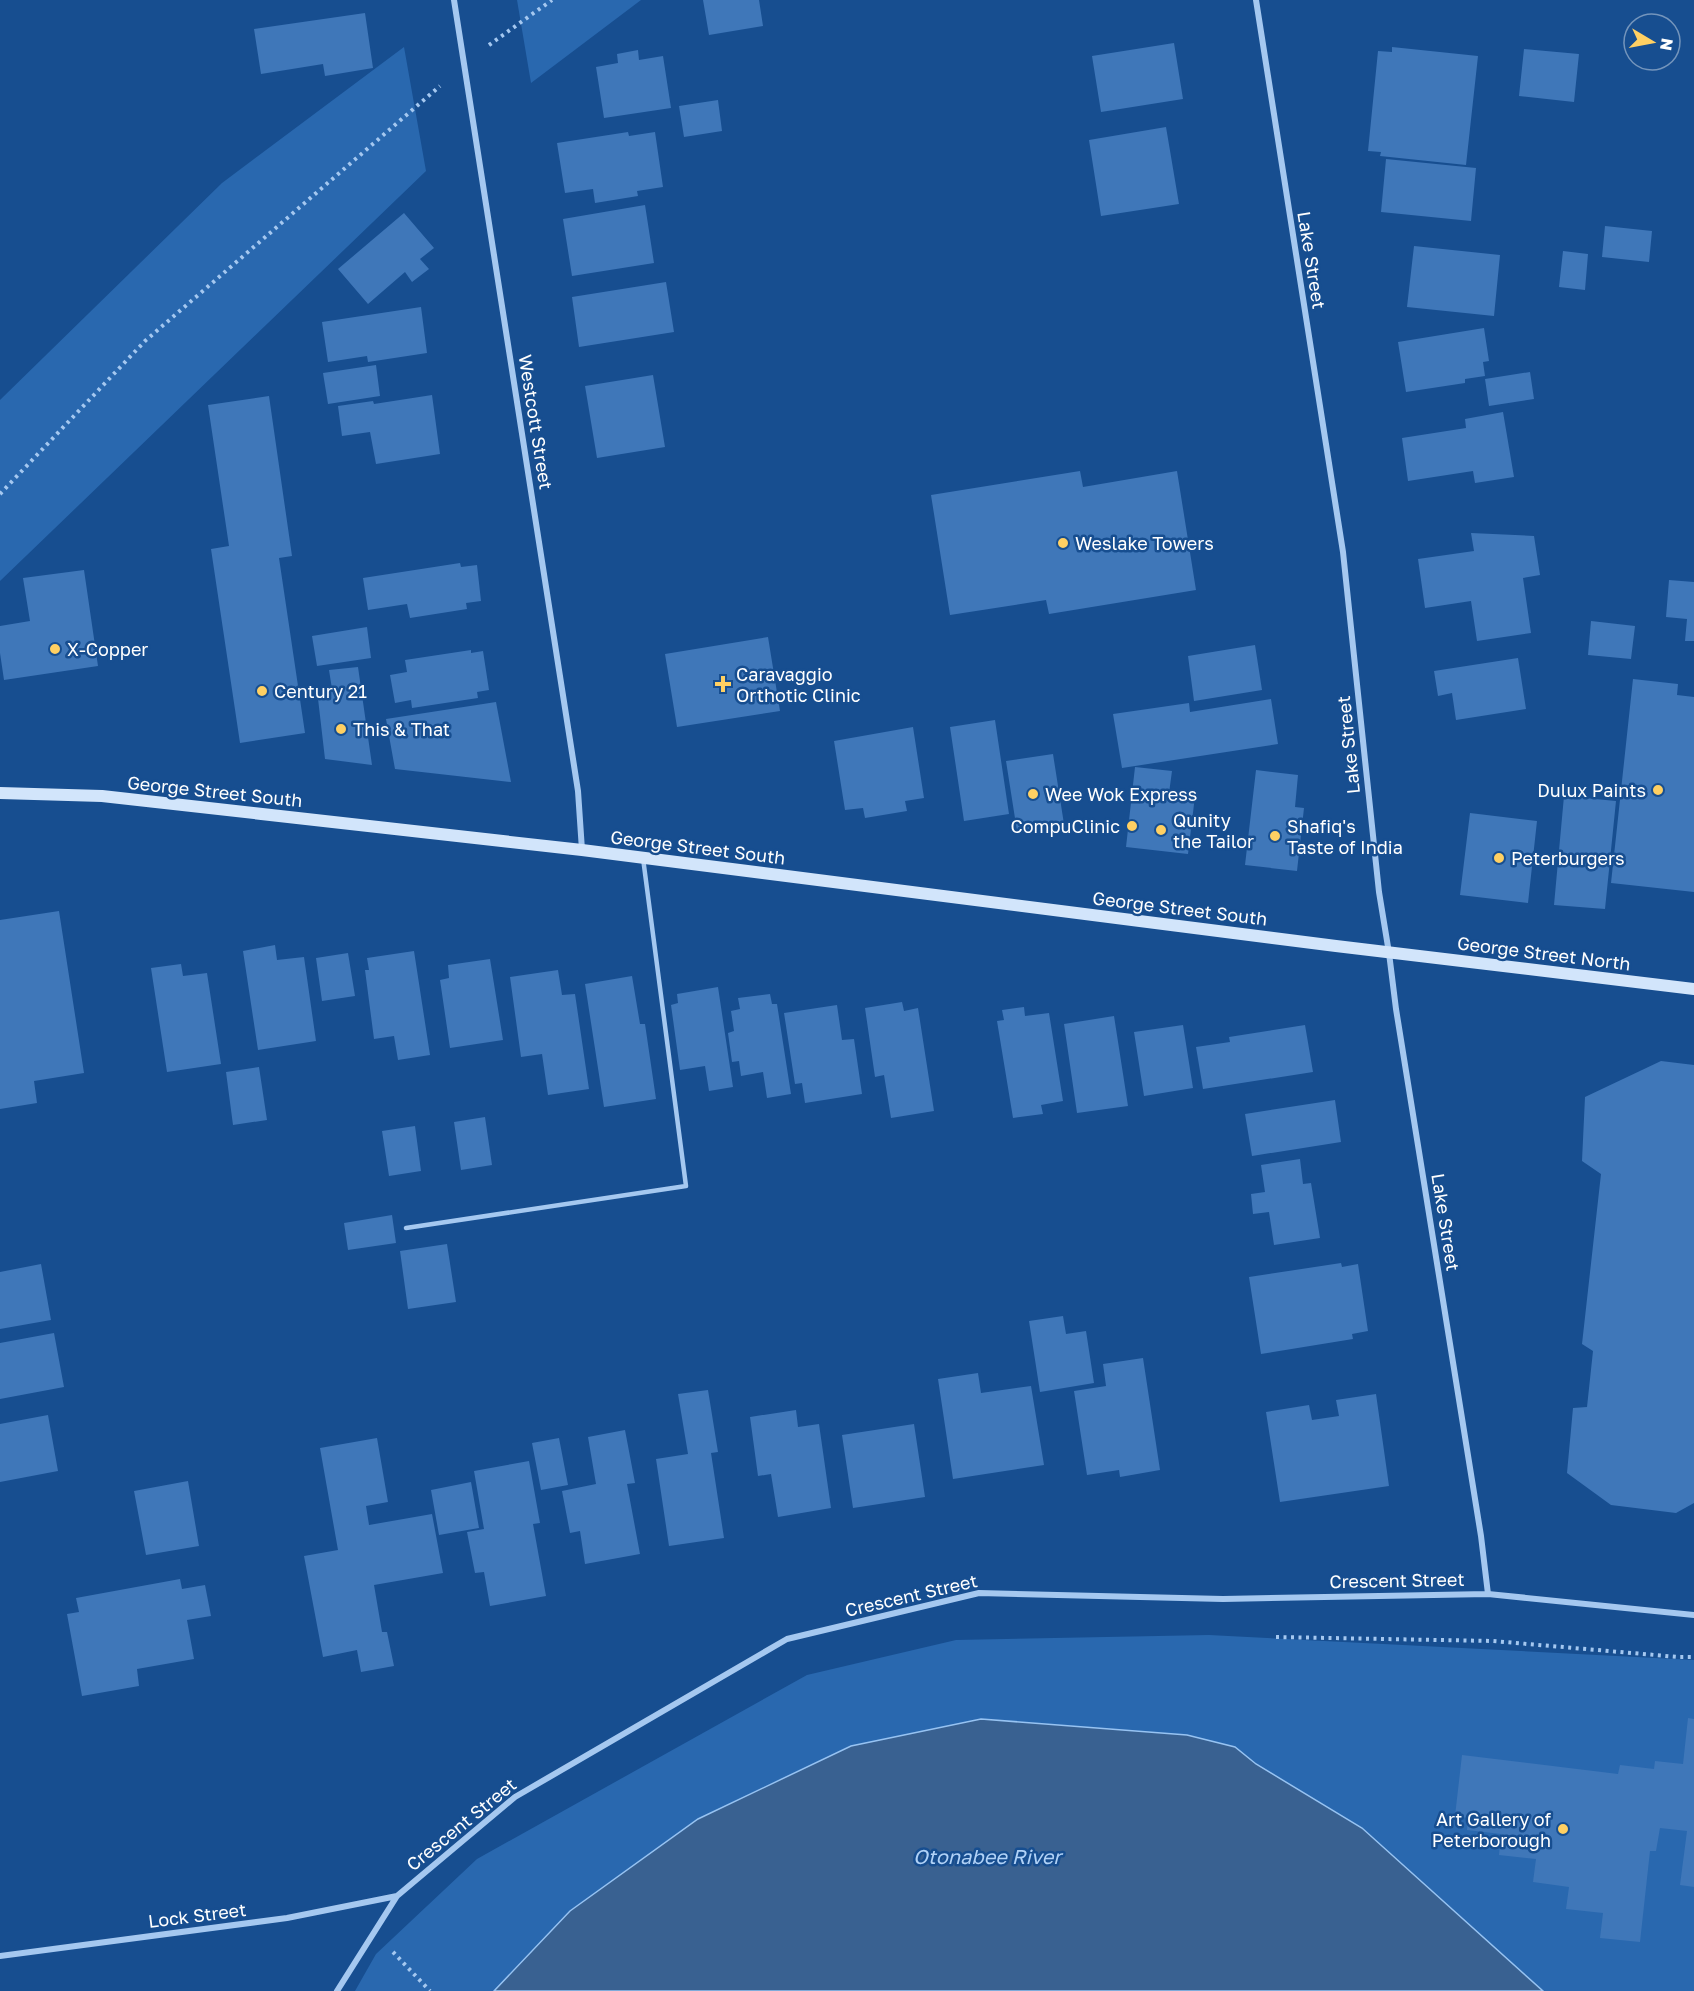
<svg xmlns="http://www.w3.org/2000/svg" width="1694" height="1991" font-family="'Golos Text',sans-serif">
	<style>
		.green { fill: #2968af }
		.water { fill: #396191; stroke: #97c3f2; stroke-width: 1.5 }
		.building { fill: #3f77b9 }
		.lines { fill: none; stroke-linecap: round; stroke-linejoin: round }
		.path { stroke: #a5c8f0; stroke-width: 4; stroke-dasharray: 3 4.5; stroke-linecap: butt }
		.service { stroke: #a5c8f0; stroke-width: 4.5 }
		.minor { stroke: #a5c8f0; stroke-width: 6 }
		.secondary { stroke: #d2e5fb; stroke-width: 12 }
		.poi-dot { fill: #ffd063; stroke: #174e90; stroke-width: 2 }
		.labels { text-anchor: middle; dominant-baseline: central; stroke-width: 5; stroke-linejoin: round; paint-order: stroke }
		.street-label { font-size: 18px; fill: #fff; stroke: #174e90 }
		.poi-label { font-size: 18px; fill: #fff; stroke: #174e90; text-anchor: start }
		.water-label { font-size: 20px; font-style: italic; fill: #b1d2f7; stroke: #174e90 }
	</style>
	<rect width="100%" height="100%" fill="#174e90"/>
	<path class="green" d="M 517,0 L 641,0 L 531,83 Z
		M 404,47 L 426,171 L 0,581 L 0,400 L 222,183 Z
		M 1209,1635 L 1694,1660 L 1694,1991 L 1543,1991 L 1362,1828 L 1256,1764 L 1235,1747 L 1186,1735 L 981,1719 L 570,1911 L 494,1991 L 355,1991 L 376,1954 L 477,1859 L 807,1675 L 956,1640 Z"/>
	<path class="water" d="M 981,1719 L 1187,1735 L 1235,1747 L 1256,1764 L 1362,1828 L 1543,1991 L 494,1991 L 570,1911 L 698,1819 L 851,1746 Z"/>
	<path class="building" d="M 703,0 L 759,0 L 763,26 L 709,35 Z
		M 365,13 L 373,68 L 325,76 L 323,64 L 261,74 L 254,29 Z
		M 1174,43 L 1183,99 L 1101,112 L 1092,56 Z
		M 1392,47 L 1478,56 L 1466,165 L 1380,156 L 1381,152 L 1368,151 L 1378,51 L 1392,52 Z
		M 1524,49 L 1579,54 L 1574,102 L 1519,96 Z
		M 638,50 L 639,60 L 663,56 L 671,108 L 604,118 L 596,67 L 618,63 L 617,54 Z
		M 718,100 L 722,131 L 684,137 L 679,106 Z
		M 1166,127 L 1179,204 L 1101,216 L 1089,140 Z
		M 628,132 L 629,136 L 655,132 L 663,187 L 637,191 L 638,196 L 595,203 L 593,189 L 565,193 L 557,143 Z
		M 1386,159 L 1476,168 L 1471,221 L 1381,212 Z
		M 645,205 L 654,263 L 572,276 L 563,219 Z
		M 404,213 L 434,248 L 420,259 L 429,269 L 412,282 L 405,272 L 368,304 L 338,269 Z
		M 1605,226 L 1652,231 L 1649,262 L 1602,257 Z
		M 1414,246 L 1500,255 L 1494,316 L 1407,307 Z
		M 1563,251 L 1588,254 L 1585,290 L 1559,287 Z
		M 666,282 L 674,332 L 579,347 L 572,297 Z
		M 421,307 L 427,353 L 368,362 L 367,356 L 328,362 L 322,322 Z
		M 1484,328 L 1489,361 L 1483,362 L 1485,376 L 1465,379 L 1465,383 L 1406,392 L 1398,342 Z
		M 376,365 L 380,396 L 328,404 L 323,373 Z
		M 1530,372 L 1534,399 L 1489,406 L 1485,379 Z
		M 653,375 L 665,447 L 597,458 L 585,386 Z
		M 432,395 L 440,454 L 376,464 L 370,432 L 342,436 L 338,406 L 373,401 L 374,404 Z
		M 269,396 L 292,556 L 279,558 L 305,733 L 240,743 L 211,549 L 229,546 L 208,405 Z
		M 1503,412 L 1514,477 L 1475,483 L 1473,471 L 1408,481 L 1402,438 L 1466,428 L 1465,419 Z
		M 1080,471 L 1083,487 L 1177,471 L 1196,590 L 1049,614 L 1046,600 L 950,615 L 931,495 Z
		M 1471,533 L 1534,536 L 1540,575 L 1523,578 L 1531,633 L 1477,641 L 1471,601 L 1425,608 L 1418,559 L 1474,551 Z
		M 460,563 L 461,567 L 477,565 L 481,601 L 466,603 L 467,609 L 410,618 L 407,604 L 368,610 L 363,578 Z
		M 84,570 L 98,666 L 4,680 L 0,653 L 0,626 L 30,621 L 23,578 Z
		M 1669,580 L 1694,582 L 1694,641 L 1685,641 L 1687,619 L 1666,617 Z
		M 1591,621 L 1635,626 L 1631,659 L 1588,655 Z
		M 367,627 L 371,658 L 317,666 L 312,636 Z
		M 768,637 L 780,711 L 677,727 L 665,654 Z
		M 1255,645 L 1262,690 L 1194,701 L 1188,656 Z
		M 471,650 L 471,653 L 483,651 L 489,690 L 477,692 L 478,698 L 412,708 L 411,700 L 395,703 L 390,675 L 407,672 L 405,660 Z
		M 1518,658 L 1526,709 L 1456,720 L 1452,693 L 1438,696 L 1434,671 Z
		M 358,667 L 372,765 L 325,759 L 317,690 L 332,689 L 329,670 Z
		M 1633,679 L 1678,684 L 1677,695 L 1694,697 L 1694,892 L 1611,883 Z
		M 1271,699 L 1278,744 L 1122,768 L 1113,714 L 1189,703 L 1190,712 Z
		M 496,702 L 511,782 L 395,769 L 386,719 Z
		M 995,720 L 1009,814 L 964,821 L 950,727 Z
		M 913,727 L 924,798 L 905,801 L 907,811 L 865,818 L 863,808 L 845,810 L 834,741 Z
		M 1053,754 L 1064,824 L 1017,831 L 1006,761 Z
		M 1135,767 L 1172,771 L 1169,793 L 1195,796 L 1188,854 L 1126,847 Z
		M 1256,770 L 1298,775 L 1295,807 L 1304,808 L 1297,871 L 1245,865 Z
		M 1564,796 L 1616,801 L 1605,909 L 1554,905 Z
		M 1470,813 L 1537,821 L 1528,903 L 1460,895 Z
		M 59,911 L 84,1073 L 34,1081 L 37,1103 L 0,1109 L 0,920 Z
		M 275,945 L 277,960 L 304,957 L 316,1041 L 258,1050 L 243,951 Z
		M 414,951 L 430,1055 L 398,1060 L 394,1036 L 374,1039 L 365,970 L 369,970 L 367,958 Z
		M 348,953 L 355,996 L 322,1001 L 316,958 Z
		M 490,959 L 503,1040 L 450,1048 L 440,980 L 449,978 L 448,965 Z
		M 181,964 L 183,976 L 207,973 L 221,1064 L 167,1072 L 151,968 Z
		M 558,970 L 562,995 L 575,994 L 589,1089 L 548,1095 L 542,1054 L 521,1057 L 510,977 Z
		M 632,976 L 640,1024 L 645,1024 L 656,1099 L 604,1107 L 585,984 Z
		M 718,987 L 733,1087 L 709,1091 L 705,1066 L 680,1070 L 671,1005 L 678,1003 L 677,994 Z
		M 770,994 L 772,1004 L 777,1004 L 791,1094 L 767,1098 L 763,1072 L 741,1076 L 739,1061 L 732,1062 L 728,1033 L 734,1031 L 731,1011 L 740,1009 L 738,998 Z
		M 902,1002 L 904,1011 L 918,1008 L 934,1111 L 891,1118 L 884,1075 L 875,1077 L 865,1008 Z
		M 837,1005 L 842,1040 L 854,1039 L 862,1094 L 805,1103 L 802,1083 L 795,1084 L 784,1013 Z
		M 1024,1007 L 1025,1016 L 1049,1013 L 1063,1101 L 1041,1105 L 1043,1114 L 1013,1118 L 997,1021 L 1004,1020 L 1002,1010 Z
		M 1114,1016 L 1128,1106 L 1077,1113 L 1064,1024 Z
		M 1183,1025 L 1193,1088 L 1144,1096 L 1134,1032 Z
		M 1305,1025 L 1313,1072 L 1203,1089 L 1196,1047 L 1230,1042 L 1229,1037 Z
		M 1661,1061 L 1694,1065 L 1694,1503 L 1676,1513 L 1611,1505 L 1567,1473 L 1573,1408 L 1587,1407 L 1593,1351 L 1582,1344 L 1601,1174 L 1582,1161 L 1585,1097 Z
		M 259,1067 L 267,1120 L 233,1125 L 226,1072 Z
		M 1335,1100 L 1341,1142 L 1252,1156 L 1245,1114 Z
		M 485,1117 L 492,1165 L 461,1170 L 454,1122 Z
		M 415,1126 L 421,1171 L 389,1176 L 382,1131 Z
		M 1300,1159 L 1303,1184 L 1311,1183 L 1320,1238 L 1274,1245 L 1269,1212 L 1253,1214 L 1251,1194 L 1265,1192 L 1261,1165 Z
		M 392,1215 L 396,1243 L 348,1250 L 344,1223 Z
		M 447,1244 L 456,1302 L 408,1309 L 400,1251 Z
		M 1341,1263 L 1342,1267 L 1358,1264 L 1368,1331 L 1352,1334 L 1353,1339 L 1261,1354 L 1249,1277 Z
		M 41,1264 L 51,1320 L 0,1329 L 0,1272 Z
		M 1063,1316 L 1066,1334 L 1086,1331 L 1094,1383 L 1040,1392 L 1029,1321 Z
		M 54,1333 L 64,1387 L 0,1399 L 0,1343 Z
		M 1143,1358 L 1160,1470 L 1120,1477 L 1119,1470 L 1087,1475 L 1074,1391 L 1106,1386 L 1103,1364 Z
		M 978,1373 L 981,1393 L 1031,1386 L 1044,1465 L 953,1479 L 938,1379 Z
		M 708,1390 L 718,1452 L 711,1453 L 724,1538 L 669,1546 L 656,1459 L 688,1454 L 678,1394 Z
		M 1376,1394 L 1389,1486 L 1280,1502 L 1266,1412 L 1309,1405 L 1312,1420 L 1339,1416 L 1336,1400 Z
		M 796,1410 L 798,1427 L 819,1424 L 831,1508 L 778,1517 L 771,1474 L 758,1476 L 750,1417 Z
		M 48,1415 L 58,1471 L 0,1482 L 0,1424 Z
		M 914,1424 L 925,1497 L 853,1508 L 842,1435 Z
		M 625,1430 L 635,1483 L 627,1484 L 640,1554 L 585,1564 L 580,1531 L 570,1533 L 562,1491 L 596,1484 L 588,1437 Z
		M 377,1438 L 388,1502 L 366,1506 L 369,1525 L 432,1514 L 443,1573 L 374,1585 L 382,1632 L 387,1632 L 394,1666 L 361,1672 L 357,1650 L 323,1657 L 304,1556 L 338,1550 L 320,1448 Z
		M 559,1438 L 568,1485 L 541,1490 L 532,1443 Z
		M 529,1461 L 540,1523 L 533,1524 L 546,1596 L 490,1606 L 484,1572 L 475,1573 L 467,1532 L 484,1529 L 474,1471 Z
		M 188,1481 L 199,1546 L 146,1555 L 134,1491 Z
		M 471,1482 L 479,1528 L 439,1535 L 431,1490 Z
		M 180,1579 L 182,1589 L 205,1585 L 211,1616 L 187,1620 L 194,1659 L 137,1669 L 139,1686 L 82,1696 L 67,1614 L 79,1612 L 76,1598 Z
		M 1688,1718 L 1694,1719 L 1694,1887 L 1680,1885 L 1687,1831 L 1660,1828 L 1656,1851 L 1650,1851 L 1640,1942 L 1600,1938 L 1603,1913 L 1566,1909 L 1569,1887 L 1533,1882 L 1536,1859 L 1499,1855 L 1501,1834 L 1467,1830 L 1468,1818 L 1455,1816 L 1462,1755 L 1618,1774 L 1620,1765 L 1654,1769 L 1655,1761 L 1683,1764 Z"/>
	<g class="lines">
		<path class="path" d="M 489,45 L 552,0
			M 0,494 L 145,341 L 440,86
			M 1276,1637 L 1493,1641 L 1678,1657 L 1694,1657
			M 393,1952 L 430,1991"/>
		<path class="service" d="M 406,1228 L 686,1186 L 643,858"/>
		<path class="minor" d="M 454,0 L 578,791 L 582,850
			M 1256,0 L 1343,552 L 1379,892 L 1389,953 L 1396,1009 L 1481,1536 L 1488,1594
			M 0,1956 L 287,1918 L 397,1896
			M 337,1991 L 397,1896 L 515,1797 L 787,1639 L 979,1593 L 1223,1599 L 1488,1594 L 1694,1615"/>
		<path class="secondary" d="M 0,793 L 102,796 L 582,850 L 1336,946 L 1694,989"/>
	</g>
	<g class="poi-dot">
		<circle cx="1063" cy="543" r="6"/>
		<circle cx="55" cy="649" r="6"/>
		<path d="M720 675h6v6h6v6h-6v6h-6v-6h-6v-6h6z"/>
		<circle cx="262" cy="691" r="6"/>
		<circle cx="341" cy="729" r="6"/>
		<circle cx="1658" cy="790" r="6"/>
		<circle cx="1033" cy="794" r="6"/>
		<circle cx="1132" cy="826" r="6"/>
		<circle cx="1161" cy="830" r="6"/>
		<circle cx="1275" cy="836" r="6"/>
		<circle cx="1499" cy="858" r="6"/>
		<circle cx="1563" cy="1829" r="6"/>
	</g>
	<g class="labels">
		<g class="street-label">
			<text transform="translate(1312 260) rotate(81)">Lake Street</text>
			<text transform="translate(536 422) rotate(81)">Westcott Street</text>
			<text transform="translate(1348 745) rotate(-96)">Lake Street</text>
			<text transform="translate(215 791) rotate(6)">George Street South</text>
			<text transform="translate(698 847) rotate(7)">George Street South</text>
			<text transform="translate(1180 908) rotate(7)">George Street South</text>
			<text transform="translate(1544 953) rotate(7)">George Street North</text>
			<text transform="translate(1446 1222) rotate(81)">Lake Street</text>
			<text transform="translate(1397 1580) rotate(-1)">Crescent Street</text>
			<text transform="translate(911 1595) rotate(-13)">Crescent Street</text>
			<text transform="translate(461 1824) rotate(-39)">Crescent Street</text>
			<text transform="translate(197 1915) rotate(-7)">Lock Street</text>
		</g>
		<g class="poi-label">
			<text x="1075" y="543">Weslake Towers</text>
			<text x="67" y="649">X-Copper</text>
			<text x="736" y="674">Caravaggio<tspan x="736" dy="21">Orthotic Clinic</tspan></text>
			<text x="274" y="691">Century 21</text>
			<text x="353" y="729">This &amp; That</text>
			<text x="1646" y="790" text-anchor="end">Dulux Paints</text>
			<text x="1045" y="794">Wee Wok Express</text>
			<text x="1173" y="820">Qunity<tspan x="1173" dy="21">the Tailor</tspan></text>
			<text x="1120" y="826" text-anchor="end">CompuClinic</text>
			<text x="1287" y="826">Shafiq's<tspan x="1287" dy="21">Taste of India</tspan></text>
			<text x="1511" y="858">Peterburgers</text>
			<text x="1551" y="1819" text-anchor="end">Art Gallery of<tspan x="1551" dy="21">Peterborough</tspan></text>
		</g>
		<g class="water-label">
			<text x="987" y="1856">Otonabee River</text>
		</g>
	</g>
	<g transform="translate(1652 42) rotate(100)"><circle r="28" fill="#174e90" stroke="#7495bc" stroke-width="1.5"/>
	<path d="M0-4.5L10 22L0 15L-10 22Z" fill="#ffd063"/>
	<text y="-9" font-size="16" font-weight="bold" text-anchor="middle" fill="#ffffff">N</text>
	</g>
</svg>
